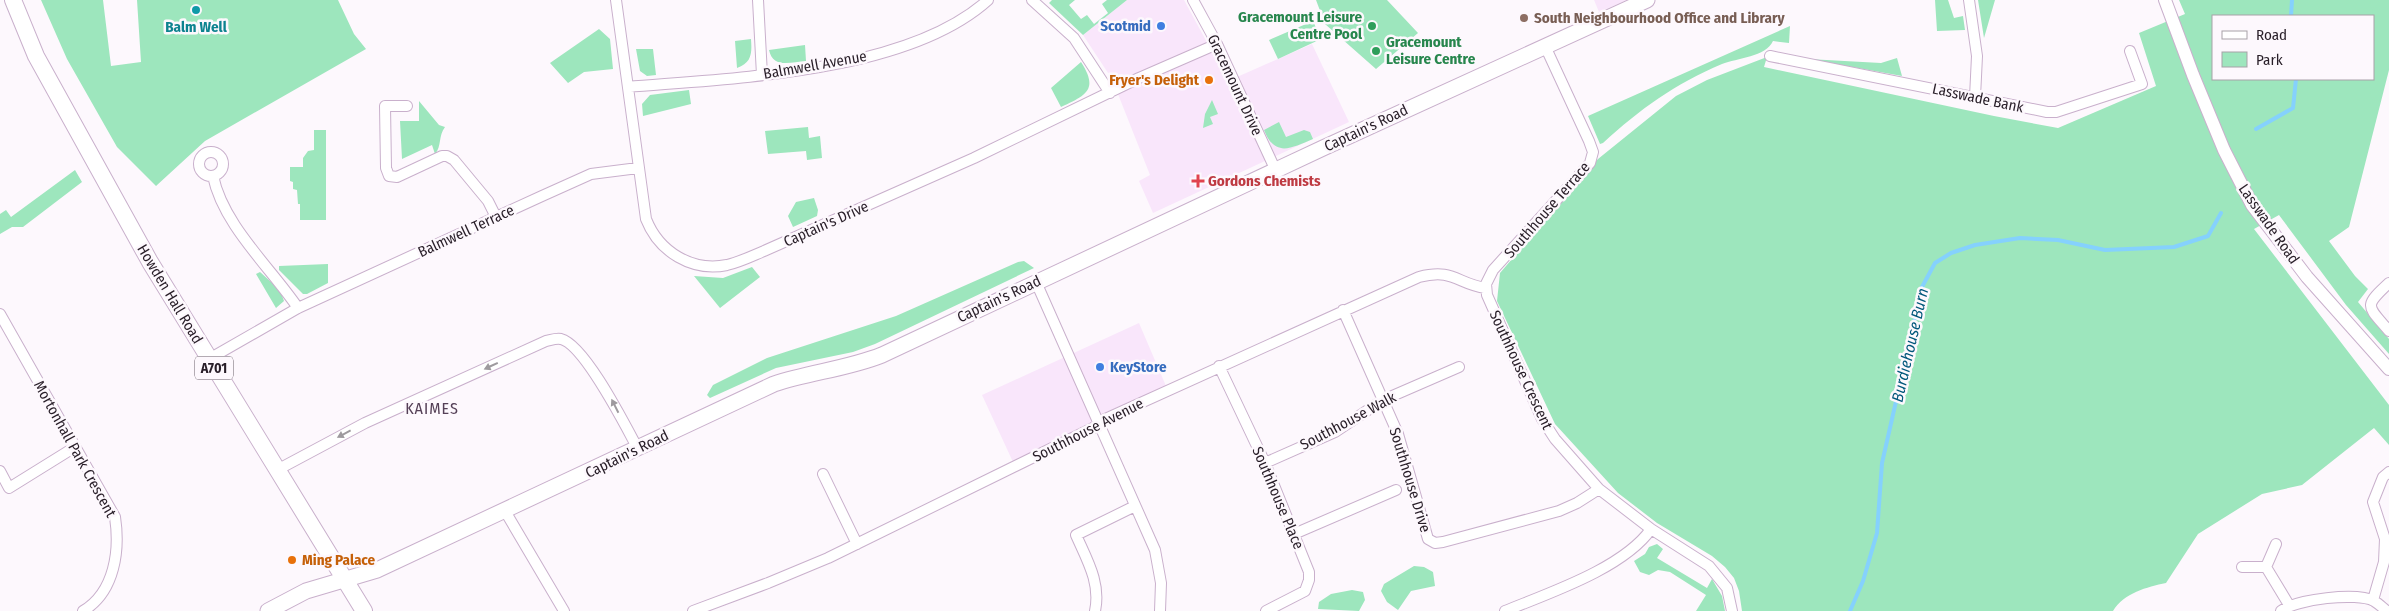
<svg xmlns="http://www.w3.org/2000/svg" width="2389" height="611" font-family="'Fira Sans Condensed',sans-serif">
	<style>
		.built { fill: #f9e6fb }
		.green { fill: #9de6bd; fill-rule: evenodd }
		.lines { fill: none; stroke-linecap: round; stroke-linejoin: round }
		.stream { stroke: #85d1fd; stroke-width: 4 }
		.minor-casing { stroke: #c9b0cc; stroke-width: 12 }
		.tertiary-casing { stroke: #c9b0cc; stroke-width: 14 }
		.secondary-casing { stroke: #c9b0cc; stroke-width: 17 }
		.primary-casing { stroke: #c9b0cc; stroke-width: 18 }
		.minor { stroke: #fff; stroke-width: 10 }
		.tertiary { stroke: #fff; stroke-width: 12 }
		.secondary { stroke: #fff; stroke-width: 15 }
		.primary { stroke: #fff; stroke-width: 16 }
		.oneway { fill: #9e9a9e }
		.culture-dot { fill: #0f9aa8; stroke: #fdf8fd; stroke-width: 2 }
		.education-dot { fill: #8d6e63; stroke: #fdf8fd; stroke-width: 2 }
		.shop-dot { fill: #3f7fe0; stroke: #fdf8fd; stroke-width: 2 }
		.leisure-dot { fill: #2e9e5b; stroke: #fdf8fd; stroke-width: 2 }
		.food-dot { fill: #e8710a; stroke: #fdf8fd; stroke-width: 2 }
		.health-dot { fill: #e0444e; stroke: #fdf8fd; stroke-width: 2 }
		.labels { text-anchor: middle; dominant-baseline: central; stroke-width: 5; stroke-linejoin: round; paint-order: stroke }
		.shield { fill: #fdf8fd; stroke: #685f68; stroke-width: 1 }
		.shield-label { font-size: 14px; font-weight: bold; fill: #281e28 }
		.leisure-label { font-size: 15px; font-weight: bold; fill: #27864d; stroke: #fdf8fd; text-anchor: end }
		.education-label { font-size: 15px; font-weight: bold; fill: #785e54; stroke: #fdf8fd; text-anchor: start }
		.shop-label { font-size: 15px; font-weight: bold; fill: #366cbe; stroke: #fdf8fd; text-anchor: end }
		.culture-label { font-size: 15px; font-weight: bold; fill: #0d838f; stroke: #fdf8fd }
		.street-label { font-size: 15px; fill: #281e28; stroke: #fdf8fd }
		.food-label { font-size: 15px; font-weight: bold; fill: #c56008; stroke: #fdf8fd; text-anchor: end }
		.health-label { font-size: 15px; font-weight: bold; fill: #be3a42; stroke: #fdf8fd; text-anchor: start }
		.water-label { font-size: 16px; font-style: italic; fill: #01577b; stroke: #fdf8fd }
		.neighbourhood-label { font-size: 16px; letter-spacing: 1px; fill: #554057; stroke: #fdf8fd }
	</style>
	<rect width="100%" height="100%" fill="#fdf8fd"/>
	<path class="built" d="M 1127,0 L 1184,0 L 1228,81 L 1312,44 L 1349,122 L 1153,213 L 1139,181 L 1150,175 L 1112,79 L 1083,35 Z
		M 1594,0 L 1627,0 L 1599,12 Z
		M 1139,323 L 1166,386 L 1104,413 L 1092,424 L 1013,462 L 982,395 Z"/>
	<path class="green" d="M 41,0 L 103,0 L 111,66 L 141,62 L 137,0 L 338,0 L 354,34 L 366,49 L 205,141 L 156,186 L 117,147 L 67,59 Z
		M 1052,0 L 1075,0 L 1069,5 L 1081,19 L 1087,15 L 1094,24 L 1108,13 L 1102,4 L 1107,0 L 1127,0 L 1083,35 L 1049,3 Z
		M 1316,0 L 1387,0 L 1418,33 L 1376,69 L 1325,24 Z
		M 1935,0 L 1948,0 L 1954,18 L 1963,16 L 1965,30 L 1937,31 Z
		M 1978,0 L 1995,0 L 1984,38 Z
		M 2179,0 L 2389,0 L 2389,70 L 2349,227 L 2329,241 L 2355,276 L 2368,289 L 2358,302 L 2389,339 L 2389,354 L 2346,305 L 2279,215 L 2254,229 L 2389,405 L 2389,445 L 2374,428 L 2302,485 L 2262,494 L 2198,534 L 2166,583 C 2147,587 2124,593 2113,611 L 1742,611 L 1739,591 L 1734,578 L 1725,567 L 1712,556 L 1657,523 L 1618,493 L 1555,424 L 1497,301 L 1500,273 L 1598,159 L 1676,96 L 1707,80 L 1767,57 L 1764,67 L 1994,116 L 2058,128 L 2156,86 L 2139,33 L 2185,14 ZM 2213,16 L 2373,16 L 2373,79 L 2213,79 Z
		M 1313,21 L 1321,39 L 1278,59 L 1269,40 Z
		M 1790,26 L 1789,43 L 1773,41 C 1766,57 1737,58 1722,64 C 1675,84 1640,109 1603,143 L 1600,144 L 1588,116 Z
		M 599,29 L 610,39 L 613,69 L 584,72 L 568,83 L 550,63 Z
		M 751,39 C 752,53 752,63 737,68 L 735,41 Z
		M 805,45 L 806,61 C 791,62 773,69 769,50 Z
		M 636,49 L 653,49 L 656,75 L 647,76 L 640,71 Z
		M 1897,58 L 1902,76 L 1808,59 L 1881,63 Z
		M 1081,62 C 1099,90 1086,95 1061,107 L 1051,88 Z
		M 689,90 L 691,104 L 643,116 L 642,104 L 650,95 Z
		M 1212,100 L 1218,114 L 1210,117 L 1213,124 L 1203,128 L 1205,114 Z
		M 419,101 L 439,125 L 445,127 C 438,136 442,146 435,154 L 432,145 L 402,159 L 400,121 L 419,121 Z
		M 1279,122 L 1286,137 L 1304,130 L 1310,132 L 1313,139 C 1291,148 1275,158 1264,130 Z
		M 808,127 L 809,138 L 820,136 L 822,158 L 807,160 L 806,151 L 768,154 L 765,131 Z
		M 314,130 L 326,130 L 326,220 L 300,220 L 300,204 L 298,204 L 297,190 L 293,189 L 293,182 L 290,181 L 290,167 L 303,167 L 303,158 L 308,151 L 314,150 Z
		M 75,170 L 82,182 L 23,227 L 12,227 L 0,234 L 0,214 L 6,210 L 11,217 Z
		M 814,198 L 818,210 L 817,216 L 793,227 L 788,216 L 796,202 Z
		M 1024,261 L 1034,268 L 875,344 L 853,352 L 776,368 L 710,398 L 707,395 L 713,385 L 767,358 L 896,316 L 1018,262 Z
		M 328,264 L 328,283 L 307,294 L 303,294 L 279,270 L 279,266 Z
		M 752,267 L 760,277 L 720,308 L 694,276 L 723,278 Z
		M 260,272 L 280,290 L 284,301 L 276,308 L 256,274 Z
		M 1657,544 L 1663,549 L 1657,558 L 1707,588 L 1712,579 L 1722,596 L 1725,611 L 1696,611 L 1706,595 L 1670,572 L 1658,570 L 1649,575 L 1640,572 L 1634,561 L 1645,554 L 1649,547 Z
		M 1414,566 L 1424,567 L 1433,572 L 1435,586 L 1411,591 L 1398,610 L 1387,602 L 1381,591 L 1384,584 Z
		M 1352,590 L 1363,592 L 1365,600 L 1359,611 L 1318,609 L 1319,602 L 1331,594 Z"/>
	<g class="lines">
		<path class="stream" d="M 2291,16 L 2292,0
			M 2256,129 L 2293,108 L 2296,79
			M 1850,611 L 1863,581 L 1877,533 L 1882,463 L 1922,287 L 1935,263 L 1951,253 L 1975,245 L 2020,238 L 2058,240 L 2105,250 L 2174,247 L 2208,236 L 2221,213"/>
		<g class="minor-casing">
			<path id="minor" d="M 616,0 L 646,219 C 659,252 692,272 727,265 C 740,262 752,256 764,251 L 974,158 L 1139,78 L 1217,44
				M 758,0 L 762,75
				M 1032,0 L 1074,38 L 1110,93
				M 1193,0 L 1217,44 L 1276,171
				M 1969,0 L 1977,56 L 1975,97
				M 1545,46 L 1589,141 L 1593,152 L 1590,163 L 1493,270 L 1486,284 L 1487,295 L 1542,419 L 1555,439 L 1599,489 L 1651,529 L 1709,566 L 1727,588 L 1732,611
				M 1770,56 L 2047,112 L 2056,112 L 2142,84 L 2130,51
				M 628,87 C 733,78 907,73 988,0
				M 407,106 L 385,106 L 386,168 L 389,176 L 397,177 L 442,156 L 447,156 L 454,160 L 488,201 L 496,217
				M199 164a12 12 0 1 1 24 0a12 12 0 1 1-24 0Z
				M 213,176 C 223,225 271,268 298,308
				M 1036,282 L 1155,550 L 1161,583 L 1160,611
				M 2389,283 C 2363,307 2367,305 2389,331
				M 1343,310 L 1398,434 L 1428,539 L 1435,543 L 1443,542 L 1559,511 L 1577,503 L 1599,489
				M 0,314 L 115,517 C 120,550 115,592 83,611
				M 209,359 L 298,308 L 542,196 L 591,174 L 638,168
				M 1219,366 L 1265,463 L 1309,572 L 1309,580 L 1305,591 L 1266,611
				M 1265,463 L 1335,432 L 1383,400 L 1459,367
				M 277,470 L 365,423 L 546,341 C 551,340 556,338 561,339 C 585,345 626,427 638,449
				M 0,471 L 9,488 L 75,447
				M 823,474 L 857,544
				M 505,511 L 564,611
				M 1294,534 L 1396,490
				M 2242,567 L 2266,567 L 2289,605
				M 2266,567 L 2276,544
				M 2373,600 L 2384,562 L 2385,539 L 2373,502 L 2383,477 L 2389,472
				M 693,611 L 768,583 L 828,558 L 1093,428 L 1103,420 L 1419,277 C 1454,268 1457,284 1486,288
				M 1095,611 C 1101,583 1087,560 1076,535 L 1135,506
				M 1505,611 C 1549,593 1624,568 1651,529
				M 2281,611 C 2296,599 2357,592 2374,601 C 2379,604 2383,608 2387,611"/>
		</g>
		<g class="tertiary-casing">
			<path id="tertiary" d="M 2165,0 L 2193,75 L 2224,150 L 2252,205 L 2307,277 L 2389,369"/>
		</g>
		<g class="secondary-casing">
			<path id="secondary" d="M 268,611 L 306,591 L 377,570 L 774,384 C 810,372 847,369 882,355 L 1323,148 L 1647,0"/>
		</g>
		<g class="primary-casing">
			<path id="primary" d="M 13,0 L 36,56 L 150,262 L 364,611"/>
		</g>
		<use href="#minor" class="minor"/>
		<use href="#tertiary" class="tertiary"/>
		<use href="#secondary" class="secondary"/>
		<use href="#primary" class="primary"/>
	</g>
	<defs><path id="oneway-solid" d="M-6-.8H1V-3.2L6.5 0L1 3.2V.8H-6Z" transform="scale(1.25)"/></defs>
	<g class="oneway">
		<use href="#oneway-solid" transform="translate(491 366) rotate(155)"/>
		<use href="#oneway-solid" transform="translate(615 406) rotate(-117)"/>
		<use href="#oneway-solid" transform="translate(344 434) rotate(152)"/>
	</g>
	<circle class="culture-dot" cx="196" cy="10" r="5"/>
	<circle class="education-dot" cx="1524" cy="18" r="5"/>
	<g class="shop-dot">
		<circle cx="1161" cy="26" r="5"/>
		<circle cx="1100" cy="367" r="5"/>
	</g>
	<g class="leisure-dot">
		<circle cx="1372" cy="26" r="5"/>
		<circle cx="1376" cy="51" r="5"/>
	</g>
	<g class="food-dot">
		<circle cx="1209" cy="80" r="5"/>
		<circle cx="292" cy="560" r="5"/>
	</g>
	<path class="health-dot" d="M1195.5 173.5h5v5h5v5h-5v5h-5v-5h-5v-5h5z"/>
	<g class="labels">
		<rect class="shield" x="195" y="356.5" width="38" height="23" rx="4"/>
		<g class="shield-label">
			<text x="214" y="368">A701</text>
		</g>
		<g class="leisure-label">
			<text x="1362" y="17">Gracemount Leisure<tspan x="1362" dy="17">Centre Pool</tspan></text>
			<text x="1386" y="42" text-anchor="start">Gracemount<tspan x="1386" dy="17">Leisure Centre</tspan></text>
		</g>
		<g class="education-label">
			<text x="1534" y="18">South Neighbourhood Office and Library</text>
		</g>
		<g class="shop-label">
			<text x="1151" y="26">Scotmid</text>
			<text x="1110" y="367" text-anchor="start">KeyStore</text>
		</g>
		<g class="culture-label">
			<text x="196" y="27">Balm Well</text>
		</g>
		<g class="street-label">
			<text transform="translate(815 65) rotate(-10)">Balmwell Avenue</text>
			<text transform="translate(1235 85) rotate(65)">Gracemount Drive</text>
			<text transform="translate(1978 98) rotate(12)">Lasswade Bank</text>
			<text transform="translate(1366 128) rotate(-25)">Captain's Road</text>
			<text transform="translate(1547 210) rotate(-49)">Southhouse Terrace</text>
			<text transform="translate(826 224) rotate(-24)">Captain's Drive</text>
			<text transform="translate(2269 224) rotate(55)">Lasswade Road</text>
			<text transform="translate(466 231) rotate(-25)">Balmwell Terrace</text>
			<text transform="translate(170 294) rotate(59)">Howden Hall Road</text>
			<text transform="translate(999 299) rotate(-25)">Captain's Road</text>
			<text transform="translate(1521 370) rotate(65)">Southhouse Crescent</text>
			<text transform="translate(1348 421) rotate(-28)">Southhouse Walk</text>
			<text transform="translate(1088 430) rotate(-27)">Southhouse Avenue</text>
			<text transform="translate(75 449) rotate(61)">Mortonhall Park Crescent</text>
			<text transform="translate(627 454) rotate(-26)">Captain's Road</text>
			<text transform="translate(1410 480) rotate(73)">Southhouse Drive</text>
			<text transform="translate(1278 498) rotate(67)">Southhouse Place</text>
		</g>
		<g class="food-label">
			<text x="1199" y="80">Fryer's Delight</text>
			<text x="302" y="560" text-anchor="start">Ming Palace</text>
		</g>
		<g class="health-label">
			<text x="1208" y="181">Gordons Chemists</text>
		</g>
		<g class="water-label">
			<text transform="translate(1910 345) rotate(-77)">Burdiehouse Burn</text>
		</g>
		<g class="neighbourhood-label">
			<text x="432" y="408">KAIMES</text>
		</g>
	</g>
	<rect x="2212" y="15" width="162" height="65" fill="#fdf8fd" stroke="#a8a1a8"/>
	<rect x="2222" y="31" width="25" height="8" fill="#ffffff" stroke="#a8a1a8"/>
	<text x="2256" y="40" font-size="15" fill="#281e28">Road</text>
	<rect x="2222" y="52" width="25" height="15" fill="#9de6bd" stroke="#a8a1a8"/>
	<text x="2256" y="65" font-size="15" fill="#281e28">Park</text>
</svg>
